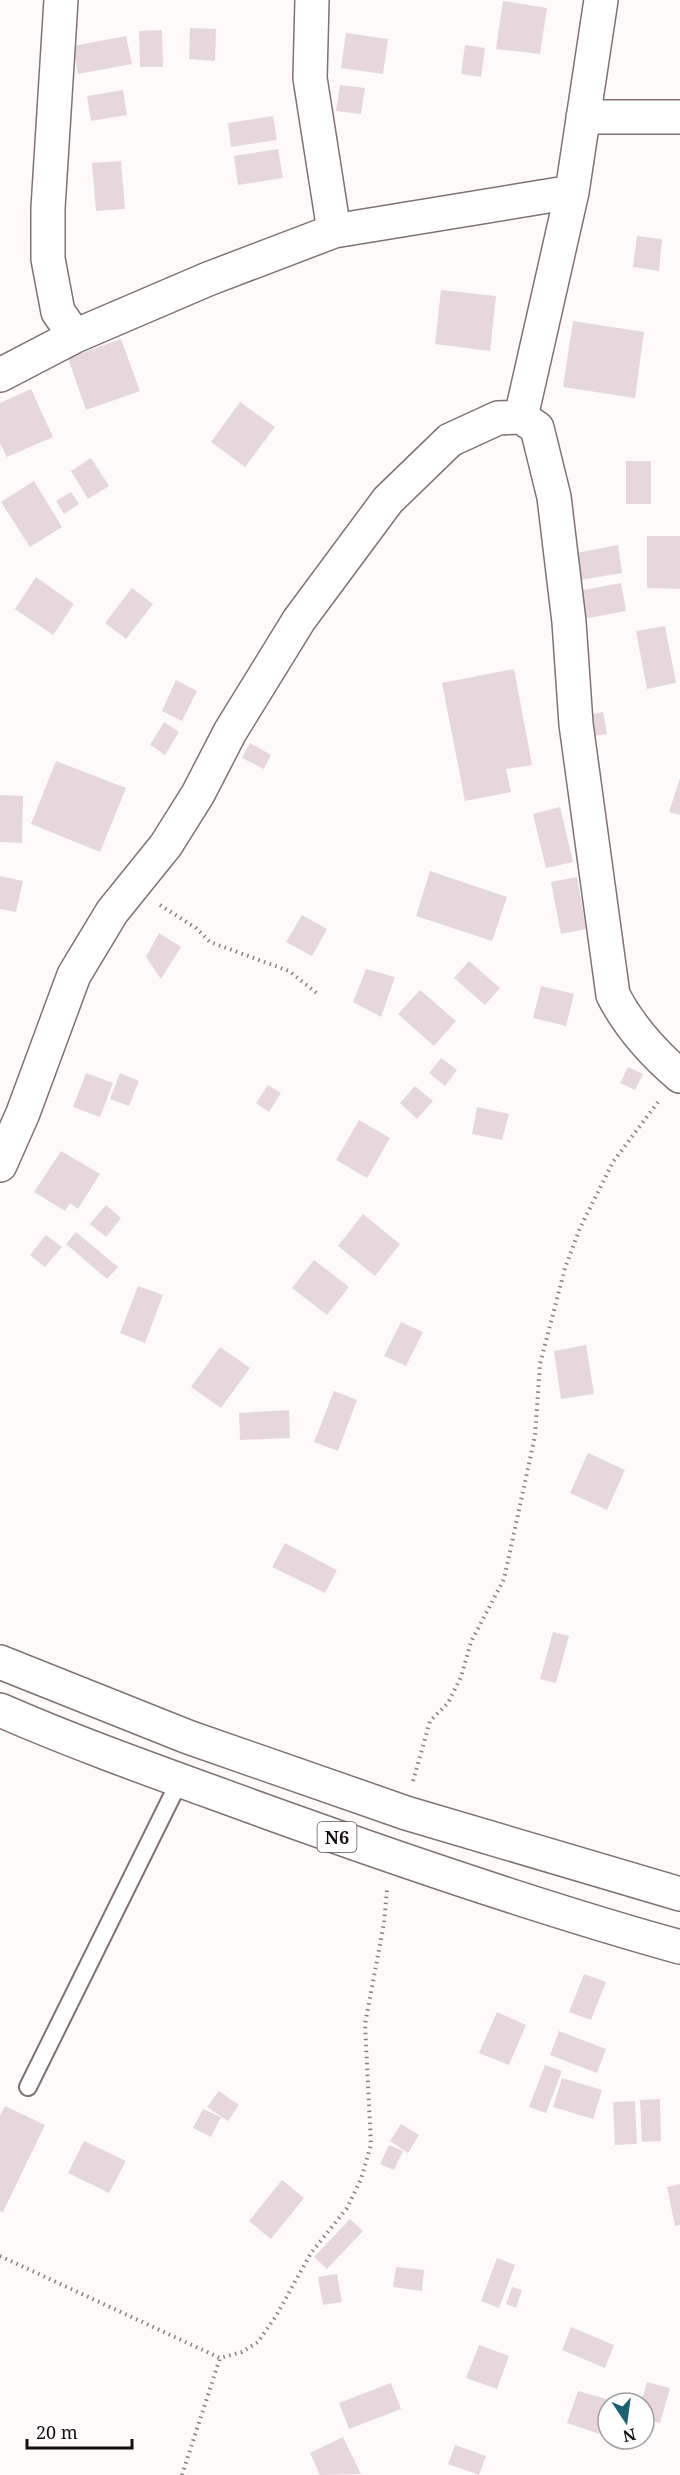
<svg xmlns="http://www.w3.org/2000/svg" width="680" height="2475" font-family="'Noto Serif',serif">
	<style>
		.building { fill: #e6d7dd }
		.lines { fill: none; stroke-linecap: round; stroke-linejoin: round }
		.lane-casing { stroke: #807270; stroke-width: 20 }
		.street-casing { stroke: #807270; stroke-width: 36 }
		.highway-casing { stroke: #807270; stroke-width: 36 }
		.path { stroke: #868281; stroke-width: 4; stroke-dasharray: 1.5 4.5; stroke-linecap: butt }
		.lane { stroke: #fff; stroke-width: 16 }
		.street { stroke: #fff; stroke-width: 33 }
		.highway { stroke: #fff; stroke-width: 33 }
		.labels { text-anchor: middle; dominant-baseline: central; stroke-width: 4.5; stroke-linejoin: round; paint-order: stroke }
		.shield { fill: #fff; stroke: #5a5756; stroke-width: 1.5 }
		.shield-label { font-size: 18px; font-weight: bold; fill: #140f0e }
	</style>
	<rect width="100%" height="100%" fill="#fefafa"/>
	<path class="building" d="M 503,1 L 547,8 L 540,54 L 496,49 Z
		M 190,28 L 216,29 L 215,61 L 189,59 Z
		M 162,30 L 163,67 L 140,67 L 139,31 Z
		M 346,33 L 388,39 L 383,74 L 341,68 Z
		M 126,36 L 132,64 L 78,74 L 73,46 Z
		M 465,45 L 485,48 L 481,77 L 461,74 Z
		M 340,85 L 365,88 L 361,114 L 336,111 Z
		M 123,90 L 127,115 L 91,121 L 87,96 Z
		M 273,116 L 277,140 L 231,147 L 228,123 Z
		M 278,149 L 283,178 L 238,185 L 234,156 Z
		M 121,161 L 125,209 L 96,211 L 92,163 Z
		M 637,236 L 662,239 L 659,271 L 633,267 Z
		M 441,290 L 496,296 L 490,351 L 435,344 Z
		M 573,321 L 644,332 L 635,398 L 563,387 Z
		M 121,339 L 140,391 L 86,410 L 68,358 Z
		M 31,389 L 53,437 L 7,457 L 0,443 L 0,403 Z
		M 240,402 L 275,427 L 245,467 L 211,442 Z
		M 91,458 L 109,486 L 88,499 L 71,471 Z
		M 626,461 L 651,461 L 651,504 L 626,504 Z
		M 34,481 L 62,527 L 30,547 L 1,502 Z
		M 71,492 L 79,504 L 64,514 L 56,501 Z
		M 647,536 L 680,536 L 680,589 L 647,588 Z
		M 618,545 L 622,573 L 580,580 L 576,553 Z
		M 36,577 L 74,604 L 53,635 L 15,609 Z
		M 621,583 L 626,611 L 583,619 L 578,591 Z
		M 132,588 L 153,604 L 126,639 L 105,623 Z
		M 665,626 L 676,683 L 647,689 L 636,631 Z
		M 514,669 L 532,765 L 506,769 L 511,792 L 465,801 L 442,683 Z
		M 176,680 L 197,691 L 182,721 L 162,711 Z
		M 603,712 L 607,734 L 586,737 L 583,716 Z
		M 164,722 L 179,732 L 165,755 L 150,745 Z
		M 250,743 L 271,755 L 264,769 L 242,758 Z
		M 56,761 L 126,788 L 100,852 L 31,824 Z
		M 680,778 L 680,815 L 669,812 Z
		M 0,795 L 23,796 L 22,843 L 0,842 Z
		M 560,807 L 573,862 L 546,868 L 533,814 Z
		M 430,871 L 507,897 L 492,941 L 416,916 Z
		M 0,876 L 23,881 L 16,912 L 0,909 Z
		M 577,877 L 586,929 L 561,934 L 551,882 Z
		M 302,915 L 327,929 L 312,956 L 286,942 Z
		M 159,933 L 181,947 L 161,979 L 146,957 Z
		M 469,961 L 500,988 L 485,1005 L 454,978 Z
		M 366,969 L 395,977 L 381,1017 L 353,1002 Z
		M 541,986 L 574,994 L 566,1026 L 533,1018 Z
		M 420,990 L 456,1021 L 434,1046 L 398,1014 Z
		M 441,1058 L 457,1070 L 445,1086 L 429,1073 Z
		M 628,1067 L 643,1074 L 635,1090 L 620,1083 Z
		M 86,1073 L 113,1083 L 100,1117 L 73,1107 Z
		M 120,1073 L 139,1081 L 129,1106 L 110,1099 Z
		M 268,1085 L 281,1093 L 269,1112 L 256,1103 Z
		M 415,1086 L 433,1101 L 417,1119 L 400,1103 Z
		M 477,1107 L 509,1114 L 502,1140 L 472,1134 Z
		M 359,1120 L 390,1138 L 367,1178 L 336,1160 Z
		M 61,1151 L 100,1174 L 78,1209 L 70,1203 L 65,1211 L 34,1192 Z
		M 106,1205 L 121,1218 L 106,1237 L 90,1224 Z
		M 363,1214 L 400,1244 L 375,1276 L 338,1246 Z
		M 76,1232 L 118,1267 L 107,1279 L 66,1244 Z
		M 46,1235 L 62,1247 L 45,1267 L 30,1255 Z
		M 314,1260 L 349,1287 L 327,1315 L 292,1288 Z
		M 138,1286 L 163,1295 L 145,1343 L 120,1333 Z
		M 401,1322 L 423,1332 L 406,1366 L 384,1356 Z
		M 586,1345 L 594,1394 L 561,1399 L 554,1351 Z
		M 220,1347 L 250,1368 L 221,1408 L 191,1387 Z
		M 334,1391 L 357,1400 L 338,1451 L 314,1442 Z
		M 289,1410 L 290,1438 L 240,1440 L 239,1413 Z
		M 588,1453 L 625,1470 L 607,1510 L 570,1493 Z
		M 285,1543 L 337,1570 L 325,1593 L 272,1567 Z
		M 553,1632 L 569,1636 L 556,1683 L 540,1679 Z
		M 584,1974 L 606,1982 L 591,2020 L 569,2012 Z
		M 497,2012 L 526,2025 L 509,2065 L 479,2053 Z
		M 559,2031 L 606,2049 L 597,2073 L 550,2055 Z
		M 545,2065 L 562,2071 L 546,2113 L 529,2107 Z
		M 562,2078 L 602,2090 L 593,2119 L 553,2107 Z
		M 219,2091 L 239,2105 L 228,2121 L 207,2107 Z
		M 660,2099 L 661,2141 L 642,2142 L 640,2100 Z
		M 635,2101 L 637,2144 L 615,2145 L 613,2102 Z
		M 5,2106 L 45,2125 L 3,2212 L 0,2211 L 0,2116 Z
		M 203,2109 L 221,2117 L 211,2137 L 193,2128 Z
		M 401,2124 L 419,2135 L 408,2153 L 390,2141 Z
		M 84,2141 L 126,2161 L 109,2193 L 68,2173 Z
		M 389,2145 L 403,2151 L 394,2170 L 380,2164 Z
		M 282,2180 L 304,2198 L 271,2239 L 249,2221 Z
		M 680,2184 L 680,2225 L 675,2226 L 667,2187 Z
		M 350,2219 L 363,2231 L 327,2269 L 314,2257 Z
		M 497,2258 L 515,2265 L 499,2308 L 481,2301 Z
		M 396,2267 L 424,2270 L 422,2291 L 393,2287 Z
		M 337,2274 L 342,2302 L 323,2305 L 318,2277 Z
		M 512,2287 L 522,2290 L 516,2308 L 506,2304 Z
		M 571,2327 L 614,2345 L 605,2368 L 562,2350 Z
		M 479,2345 L 509,2356 L 497,2389 L 466,2378 Z
		M 647,2382 L 670,2388 L 660,2423 L 644,2419 L 644,2403 L 641,2403 Z
		M 391,2383 L 401,2409 L 349,2429 L 339,2403 Z
		M 578,2391 L 610,2400 L 599,2434 L 567,2423 Z
		M 343,2437 L 361,2474 L 320,2475 L 310,2453 Z
		M 455,2445 L 486,2456 L 479,2475 L 448,2464 Z"/>
	<g class="lines">
		<g class="lane-casing">
			<path id="lane" d="M 28,2087 L 180,1780"/>
		</g>
		<g class="street-casing">
			<path id="street" d="M 61,0 L 48,208 L 48,259 L 58,312 L 75,336
				M 312,0 L 310,78 L 334,231
				M 583,117 L 680,117
				M 0,375 L 75,336 L 208,279 L 334,231 L 572,192
				M 521,417 L 572,192 L 601,0
				M 0,1165 L 23,1113 L 74,975 L 112,912 L 166,845 L 198,794 L 230,732 L 299,620 L 388,500 L 450,440 L 498,418 L 521,417 L 537,428 L 554,497 L 569,622 L 576,724 L 613,995 C 629,1026 653,1053 680,1076"/>
		</g>
		<g class="highway-casing">
			<path id="highway" d="M 0,1662 L 188,1737 L 406,1813 L 680,1894
				M 0,1710 C 87,1748 177,1779 267,1812 C 403,1861 540,1908 680,1947"/>
		</g>
		<path class="path" d="M 160,905 L 196,928 L 210,942 L 289,971 L 319,995
			M 413,1781 L 430,1721 L 448,1703 L 461,1677 L 471,1642 L 504,1579 L 535,1436 L 540,1364 L 565,1268 L 580,1228 L 613,1162 L 658,1102
			M 0,2256 L 220,2358 L 242,2352 L 258,2342 L 276,2316 L 311,2253 L 347,2208 L 361,2179 L 371,2145 L 365,2024 L 384,1923 L 387,1890
			M 182,2475 L 220,2358"/>
		<use href="#lane" class="lane"/>
		<use href="#street" class="street"/>
		<use href="#highway" class="highway"/>
	</g>
	<g class="labels">
		<rect class="shield" x="317.5" y="1822" width="39" height="30" rx="4.5"/>
		<g class="shield-label">
			<text x="337" y="1837">N6</text>
		</g>
	</g>
	<g transform="translate(626 2421) rotate(167)"><circle r="28" fill="#ffffff" stroke="#a19f9f" stroke-width="1.5"/>
	<path d="M0-4.5L10 22L0 15L-10 22Z" fill="#1b6172"/>
	<text y="-9" font-size="16" font-weight="bold" text-anchor="middle" fill="#140f0e">N</text>
	</g>
	<path d="M27 2439v9h105v-9" fill="none" stroke="#140f0e" stroke-width="3"/>
	<text x="36" y="2439" font-size="18" fill="#140f0e" stroke="#ffffff" stroke-width="4.5" paint-order="stroke">20 m</text>
</svg>
